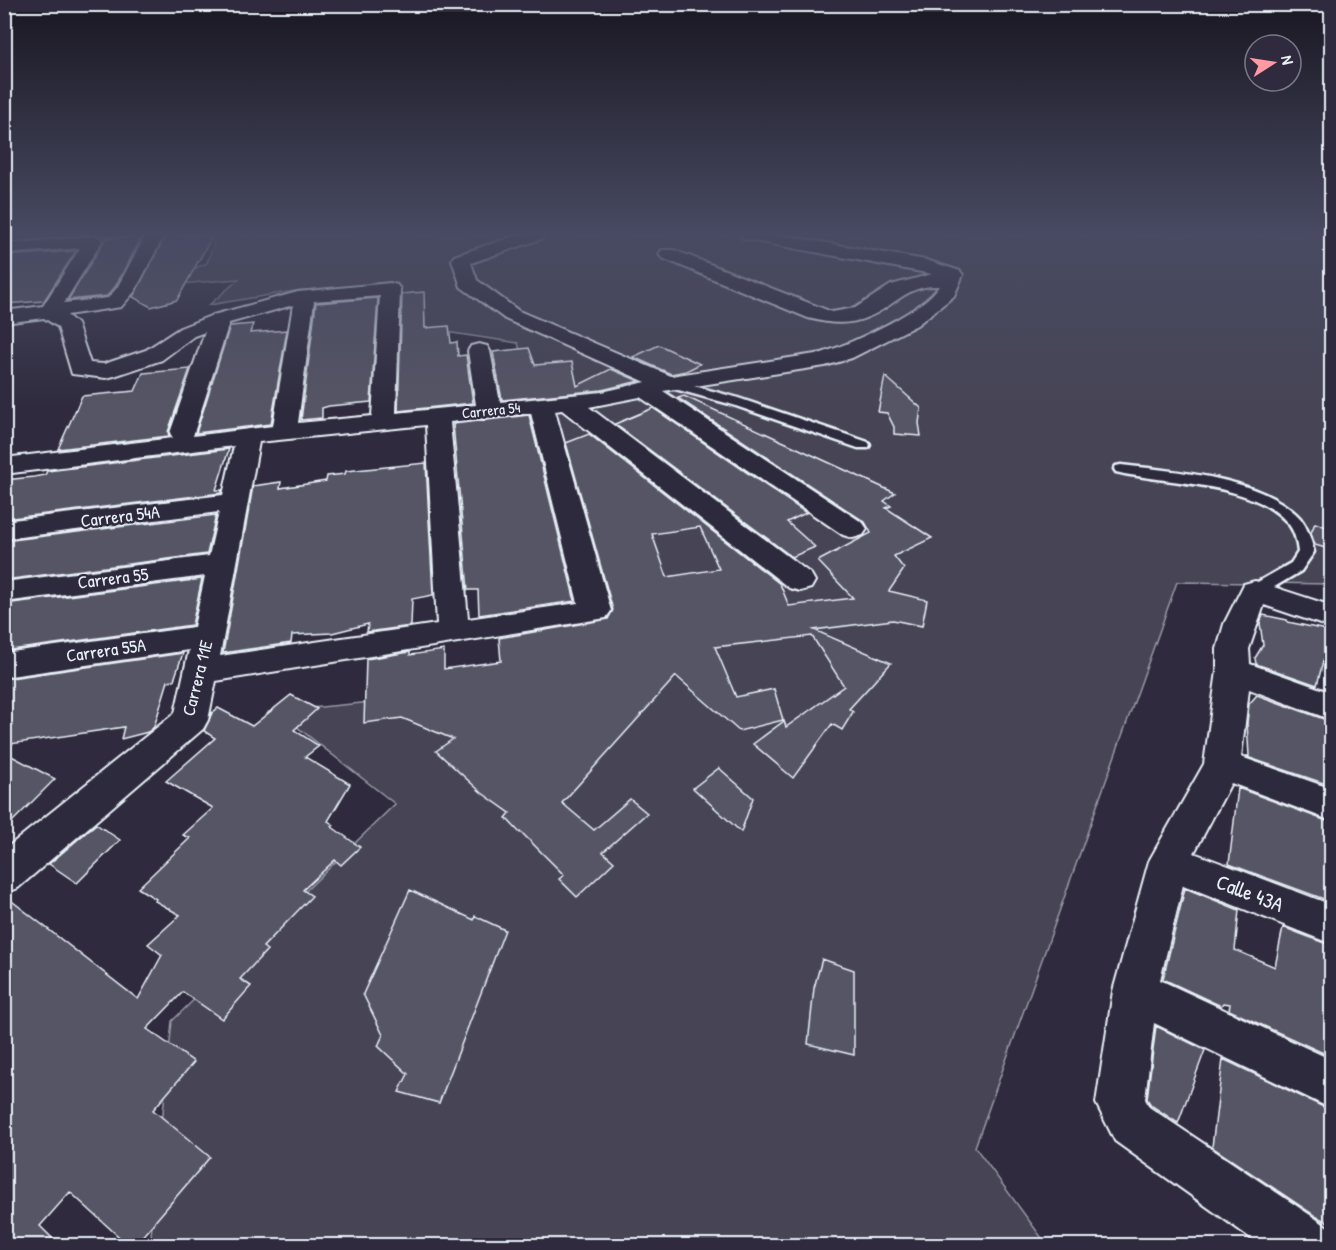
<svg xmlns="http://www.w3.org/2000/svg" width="1336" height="1250" font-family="'Patrick Hand',sans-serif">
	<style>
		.green { fill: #464455; stroke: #979aa6; stroke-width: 1.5 }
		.building { fill: #575565; stroke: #e8f1f8; stroke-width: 1.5; fill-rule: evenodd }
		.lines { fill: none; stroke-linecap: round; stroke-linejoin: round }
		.lane-casing { stroke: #e8f1f8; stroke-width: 5 }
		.street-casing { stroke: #e8f1f8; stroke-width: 4 }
		.lane { fill: #2f2a3d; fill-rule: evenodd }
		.street { fill: #2f2a3d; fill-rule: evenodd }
		.labels { text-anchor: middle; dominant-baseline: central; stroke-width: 4.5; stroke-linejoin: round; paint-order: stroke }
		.far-street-label { font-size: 15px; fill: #e8f1f8; stroke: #2f2a3d }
		.street-label { font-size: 18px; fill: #e8f1f8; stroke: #2f2a3d }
		.near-street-label { font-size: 21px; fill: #e8f1f8; stroke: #2f2a3d }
	</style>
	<rect width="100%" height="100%" fill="#2f2a3d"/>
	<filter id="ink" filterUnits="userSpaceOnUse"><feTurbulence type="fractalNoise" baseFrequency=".0167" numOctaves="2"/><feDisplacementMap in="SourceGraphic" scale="12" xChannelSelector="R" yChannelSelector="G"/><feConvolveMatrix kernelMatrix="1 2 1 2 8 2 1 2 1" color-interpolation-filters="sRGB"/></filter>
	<g filter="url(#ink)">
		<path class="green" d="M 4,235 L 118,235 L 5,249 Z
			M 213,235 L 1331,235 L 1331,584 L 1177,582 L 975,1147 L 1047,1245 L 150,1246 L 172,1021 L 395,804 L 297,727 L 269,712 L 414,698 L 604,641 L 518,343 L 426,329 L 383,290 L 300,290 L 209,305 L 239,279 L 156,286 L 207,263 L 214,243 Z"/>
		<path class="building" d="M 131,235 L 143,235 L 115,287 L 107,296 L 68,300 L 106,238 L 129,237 Z
			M 166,235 L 213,235 L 177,300 L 151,307 L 133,297 Z
			M 76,251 L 44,301 L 4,304 L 4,256 Z
			M 424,292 L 425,328 L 449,326 L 451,343 L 457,342 L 458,356 L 466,355 L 473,403 L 398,411 L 402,294 Z
			M 378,298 L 371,402 L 329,406 L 322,408 L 322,418 L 301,420 L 316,303 Z
			M 253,324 L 250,333 L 287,330 L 271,424 L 196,433 L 230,326 Z
			M 659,345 L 672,351 L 700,364 L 686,371 L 671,374 L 633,357 Z
			M 529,348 L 535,365 L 572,362 L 577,386 L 611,369 L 639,381 L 602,390 L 502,400 L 493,352 Z
			M 190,369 L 168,432 L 169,436 L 58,449 L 82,396 L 135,391 L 143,373 Z
			M 885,376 L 921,408 L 919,423 L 921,436 L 894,434 L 894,427 L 887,413 L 878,412 Z
			M 684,396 L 895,493 L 884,501 L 891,506 L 886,508 L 932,538 L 894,556 L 904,569 L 889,591 L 927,600 L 922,626 L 893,620 L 814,630 L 891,663 L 849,709 L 853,712 L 842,730 L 832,724 L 793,778 L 753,744 L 784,721 L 786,727 L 844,686 L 812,636 L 715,647 L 736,697 L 774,689 L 783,720 L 739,731 L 676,676 L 562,803 L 594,830 L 630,799 L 647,813 L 603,852 L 614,862 L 577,897 L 559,879 L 564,875 L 521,832 L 520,833 L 506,818 L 510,813 L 482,793 L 436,751 L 453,739 L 402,718 L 364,723 L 366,659 L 410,652 L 410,655 L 444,650 L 444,669 L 501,661 L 499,638 L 608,619 L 613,610 L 566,443 L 589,434 L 780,584 L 789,606 L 853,598 L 818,561 L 871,533 L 865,522 L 678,398 ZM 700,527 L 719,569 L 667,577 L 652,534 Z
			M 653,408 L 806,513 L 787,522 L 815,547 L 792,557 L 615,424 Z
			M 529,415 L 575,601 L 479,615 L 478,590 L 468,590 L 453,424 Z
			M 229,449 L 216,490 L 222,490 L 221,493 L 4,519 L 4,480 L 34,477 L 45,475 L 47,471 Z
			M 426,463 L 433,595 L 412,599 L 411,626 L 367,632 L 368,624 L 332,633 L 292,635 L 291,643 L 223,653 L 253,486 L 281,482 L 280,488 L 326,481 L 327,476 L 345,474 L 346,471 Z
			M 216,515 L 207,554 L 4,580 L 4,541 Z
			M 1315,523 L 1332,529 L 1332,550 L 1315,545 L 1311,533 Z
			M 202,579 L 192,625 L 4,651 L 4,604 Z
			M 1263,615 L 1287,620 L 1288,622 L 1331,631 L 1317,685 L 1256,664 L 1255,658 L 1263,645 L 1260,623 Z
			M 183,653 L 174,680 L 168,681 L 154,727 L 148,732 L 121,739 L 124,727 L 4,745 L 4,679 Z
			M 291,695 L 317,709 L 294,730 L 319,746 L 305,757 L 350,784 L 328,821 L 334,825 L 332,827 L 360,847 L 341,865 L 335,860 L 303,890 L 312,896 L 263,947 L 267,950 L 240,979 L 251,986 L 222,1019 L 183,992 L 147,1029 L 194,1062 L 153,1110 L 210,1157 L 135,1245 L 128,1245 L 70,1192 L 40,1226 L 59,1245 L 4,1245 L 4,895 L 138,999 L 162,955 L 148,944 L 180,915 L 155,901 L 156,899 L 138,888 L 190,838 L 183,835 L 213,808 L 166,781 L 215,738 L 204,731 L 212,713 L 218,708 L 252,726 Z
			M 1257,695 L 1332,722 L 1332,786 L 1244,756 L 1249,756 L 1247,723 L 1249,704 Z
			M 4,752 L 55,779 L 4,830 Z
			M 719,768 L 753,798 L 741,832 L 693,788 Z
			M 1238,788 L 1332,823 L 1332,902 L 1229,864 Z
			M 96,824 L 120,840 L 77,883 L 49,864 Z
			M 1185,888 L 1239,910 L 1235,950 L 1275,967 L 1283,927 L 1332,946 L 1332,1057 L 1229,1010 L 1230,1004 L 1223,1003 L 1221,1006 L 1163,979 Z
			M 410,890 L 474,920 L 475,916 L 505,930 L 439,1103 L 399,1092 L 408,1074 L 378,1046 L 383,1035 L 363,994 Z
			M 822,959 L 854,970 L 854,1055 L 808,1044 L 814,988 Z
			M 1156,1026 L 1205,1050 L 1178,1123 L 1151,1105 L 1147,1099 Z
			M 1223,1059 L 1332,1111 L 1332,1224 L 1317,1217 L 1212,1147 Z"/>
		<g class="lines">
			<g class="lane-casing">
				<path id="lane" d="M 668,379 L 738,398 L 868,442 L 870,445 L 868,448 L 858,448 L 730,404 L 664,386 L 662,383 Z
					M 1121,465 C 1173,471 1262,477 1300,518 C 1308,528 1311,540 1314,552 L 1301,571 L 1261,595 L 1249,595 L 1247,591 L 1249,587 L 1291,563 L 1298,552 C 1297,543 1295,533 1290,526 C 1257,481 1164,484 1116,472 L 1114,469 L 1116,466 Z"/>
			</g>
			<g class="street-casing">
				<path id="street" d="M 146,235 L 164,235 L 135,291 L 121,307 L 67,315 L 77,324 L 90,363 L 104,364 L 146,350 L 180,328 L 213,315 L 298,292 L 390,283 L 397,285 L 400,289 L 396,413 L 476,405 L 468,351 L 471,346 L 479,344 L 487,346 L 490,351 L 500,402 L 602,392 L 646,382 L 505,319 L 461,287 L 452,260 L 454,256 L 518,235 L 544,235 L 541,239 L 471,263 L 477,280 L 519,311 L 671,376 L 822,353 C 850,344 924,311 939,286 C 907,284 894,307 868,317 C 848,326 828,323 808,318 L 662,258 L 659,254 L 662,250 L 674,250 L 832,312 L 855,308 L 891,285 L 932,274 L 750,240 L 744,239 L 741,235 L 780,235 L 926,260 L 960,271 L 963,275 L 954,296 L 917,325 L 852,358 L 825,366 L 663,391 L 863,523 L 867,529 L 863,535 L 853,538 L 843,535 L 640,397 L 589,407 L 811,574 L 815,581 L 811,588 L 800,591 L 789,588 L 562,410 L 555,411 L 611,611 L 606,618 L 216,681 L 208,720 L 203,729 L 18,888 L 4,893 L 4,850 L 175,713 L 189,650 L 4,677 L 4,653 L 194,627 L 205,576 L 4,602 L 4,582 L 209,556 L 219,512 L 4,539 L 4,521 L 223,495 L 234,446 L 4,474 L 4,458 L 173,438 L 170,433 L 205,332 L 194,336 L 162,360 L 114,376 L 106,378 L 72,374 L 58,327 L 44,318 L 4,323 L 4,311 L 43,306 L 80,248 L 4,254 L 4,244 L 93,236 L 99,237 L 102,241 L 64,303 L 108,298 L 117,288 ZM 380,296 L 372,416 L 298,423 L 314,301 ZM 293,305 L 273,426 L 193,436 L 229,323 ZM 531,413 L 578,603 L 468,619 L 450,422 ZM 426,425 L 437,624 L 220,656 L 259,442 Z
					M 1255,581 L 1332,606 L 1332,628 L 1264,605 L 1249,649 L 1250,664 L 1332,693 L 1332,720 L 1249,689 L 1241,757 L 1332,789 L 1332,821 L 1231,783 L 1194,853 L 1332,905 L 1332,944 L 1183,885 L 1160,980 L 1332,1060 L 1332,1109 L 1154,1023 L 1145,1099 L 1149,1107 L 1328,1227 L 1332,1236 L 1332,1246 L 1262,1246 L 1115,1141 L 1096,1103 L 1113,991 L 1149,861 L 1204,764 L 1217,671 L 1217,649 L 1224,624 L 1244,584 Z"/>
			</g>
			<use href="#lane" class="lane"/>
			<use href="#street" class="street"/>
		</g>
	</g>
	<linearGradient id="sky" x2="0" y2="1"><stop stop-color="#1a1722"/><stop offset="0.57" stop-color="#474a62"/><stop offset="1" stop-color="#474a62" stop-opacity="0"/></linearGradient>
	<rect width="1336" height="410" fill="url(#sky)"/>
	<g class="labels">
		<g class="far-street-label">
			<text transform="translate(491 410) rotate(-6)">Carrera 54</text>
		</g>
		<g class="street-label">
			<text transform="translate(120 516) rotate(-7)">Carrera 54A</text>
			<text transform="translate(113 578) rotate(-7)">Carrera 55</text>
			<text transform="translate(106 650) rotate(-8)">Carrera 55A</text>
			<text transform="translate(197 678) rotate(-76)">Carrera 11E</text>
		</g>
		<g class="near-street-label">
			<text transform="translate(1250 893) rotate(21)">Calle 43A</text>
		</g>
	</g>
	<rect width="1336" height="1250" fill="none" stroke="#2f2a3d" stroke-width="24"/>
	<rect x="12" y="12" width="1312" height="1226" fill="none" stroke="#e8f1f8" stroke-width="2" filter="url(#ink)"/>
	<g transform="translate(1273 63) rotate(78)"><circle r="28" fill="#2f2a3d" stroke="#797a88" stroke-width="1.5"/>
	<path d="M0-4.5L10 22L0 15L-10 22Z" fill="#ff9aa2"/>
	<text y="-9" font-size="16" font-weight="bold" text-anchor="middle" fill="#e8f1f8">N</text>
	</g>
</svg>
